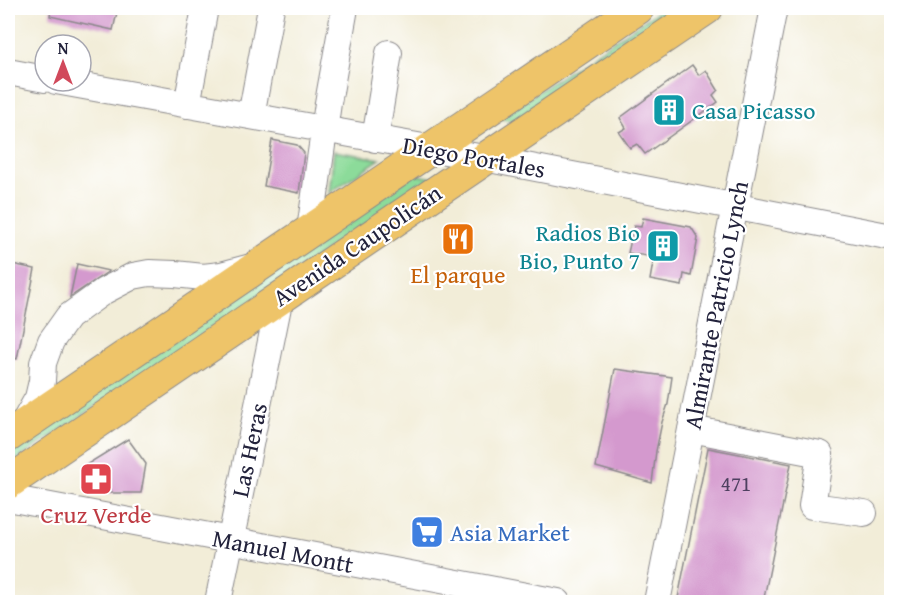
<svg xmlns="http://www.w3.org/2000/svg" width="899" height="610" font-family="'Gentium Book Plus',serif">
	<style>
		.green { fill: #8cdb9a; stroke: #577e6a; stroke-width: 1.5 }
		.building { fill: #d499ce }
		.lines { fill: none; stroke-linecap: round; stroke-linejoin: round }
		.minor-casing { stroke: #8a888a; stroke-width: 28 }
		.major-casing { stroke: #8a888a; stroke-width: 34 }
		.minor { stroke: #fff; stroke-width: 26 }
		.major { stroke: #eec469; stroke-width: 32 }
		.labels { text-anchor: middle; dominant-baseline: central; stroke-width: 4.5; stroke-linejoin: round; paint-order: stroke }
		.number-label { font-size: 21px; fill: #4e4060 }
		.culture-label { font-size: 24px; fill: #0d838f; stroke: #fff; text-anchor: start }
		.street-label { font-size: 24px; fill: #22223b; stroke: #fff }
		.food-label { font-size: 24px; fill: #c56008; stroke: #fff }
		.health-label { font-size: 24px; fill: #be3a42; stroke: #fff }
		.shop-label { font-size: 24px; fill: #366cbe; stroke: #fff; text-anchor: start }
	</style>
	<rect width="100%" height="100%" fill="#fff"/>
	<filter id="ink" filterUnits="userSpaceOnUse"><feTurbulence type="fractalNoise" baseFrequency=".0167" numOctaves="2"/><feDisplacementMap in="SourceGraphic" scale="12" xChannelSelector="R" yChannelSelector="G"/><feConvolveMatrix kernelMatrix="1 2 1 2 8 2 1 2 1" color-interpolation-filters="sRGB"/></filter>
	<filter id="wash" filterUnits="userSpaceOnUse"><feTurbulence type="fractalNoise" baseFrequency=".008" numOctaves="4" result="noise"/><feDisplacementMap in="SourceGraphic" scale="24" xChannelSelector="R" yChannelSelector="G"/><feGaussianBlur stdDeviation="1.35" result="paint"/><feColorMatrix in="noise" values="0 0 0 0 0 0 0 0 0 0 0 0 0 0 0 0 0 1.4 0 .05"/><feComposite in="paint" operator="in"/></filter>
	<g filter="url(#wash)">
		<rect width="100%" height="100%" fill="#f2edd8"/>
		<path class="green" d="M 663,8 L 688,8 L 518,123 L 499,118 Z
			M 334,151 L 380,159 L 329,193 Z
			M 414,174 L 433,178 L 18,459 L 8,457 L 8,453 Z"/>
		<g id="blocks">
			<path class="building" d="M 51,8 L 118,8 L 113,30 L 50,16 Z
				M 692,65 L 699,75 L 706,70 L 718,90 L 713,95 L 718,102 L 645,154 L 637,144 L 630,148 L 619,132 L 626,128 L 620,118 Z
				M 272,140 L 297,145 L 304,153 L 299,193 L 264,186 Z
				M 643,218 L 691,227 L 698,238 L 691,276 L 684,274 L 682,286 L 650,280 L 654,257 L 628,253 L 634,226 L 641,227 Z
				M 8,263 L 35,269 L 17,359 L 8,358 Z
				M 77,264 L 109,271 L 70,297 Z
				M 615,369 L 672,377 L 668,404 L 662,422 L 656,451 L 652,483 L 596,467 Z
				M 128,439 L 146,464 L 141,493 L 99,493 L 86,465 Z
				M 708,448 L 791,464 L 763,603 L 702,603 L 678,598 Z"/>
		</g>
	</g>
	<g filter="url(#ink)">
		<use href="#blocks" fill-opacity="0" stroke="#8a888a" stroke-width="1.5"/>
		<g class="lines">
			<g class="minor-casing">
				<path id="minor" d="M 8,72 L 45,79
					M 56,81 L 484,158 L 892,237
					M 187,105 L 205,8
					M 251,116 L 271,8
					M 375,139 L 389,53
					M 310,230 L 328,103 L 345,8
					M 22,426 L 38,398 L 42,381 L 43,363 L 51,341 L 68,317 L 104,291 L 133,276 L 149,273 L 175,274 L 203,277 L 221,275 L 251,267
					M 691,429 L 820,454 L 812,506 L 864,513
					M 8,498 L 558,602
					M 218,602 L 280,297
					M 657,602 L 774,8"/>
			</g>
			<g class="major-casing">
				<path id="major" d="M 8,436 L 638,8
					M 8,483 L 707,8"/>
			</g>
			<use href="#minor" class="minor"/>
			<use href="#major" class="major"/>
		</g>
	</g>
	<defs>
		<g id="building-square" transform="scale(1.725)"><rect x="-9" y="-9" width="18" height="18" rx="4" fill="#0f9aa8" stroke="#fff"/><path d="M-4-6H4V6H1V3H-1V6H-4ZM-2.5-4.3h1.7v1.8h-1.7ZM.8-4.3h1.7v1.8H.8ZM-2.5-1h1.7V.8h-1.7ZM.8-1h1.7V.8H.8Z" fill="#fff"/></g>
		<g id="restaurant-square" transform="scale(1.725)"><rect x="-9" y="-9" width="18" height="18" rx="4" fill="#e8710a" stroke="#fff"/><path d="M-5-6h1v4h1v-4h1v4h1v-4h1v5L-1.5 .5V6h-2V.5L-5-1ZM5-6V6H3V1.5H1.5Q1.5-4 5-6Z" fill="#fff"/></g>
		<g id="pharmacy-square" transform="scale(1.725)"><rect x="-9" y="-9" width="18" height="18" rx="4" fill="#e0444e" stroke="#fff"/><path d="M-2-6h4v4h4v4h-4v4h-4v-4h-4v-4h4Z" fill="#fff"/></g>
		<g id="supermarket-square" transform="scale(1.725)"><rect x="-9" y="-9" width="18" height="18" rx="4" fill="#3f7fe0" stroke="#fff"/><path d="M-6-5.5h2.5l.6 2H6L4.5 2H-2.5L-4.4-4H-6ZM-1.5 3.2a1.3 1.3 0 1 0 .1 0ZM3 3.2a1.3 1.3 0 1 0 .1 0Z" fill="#fff"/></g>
	</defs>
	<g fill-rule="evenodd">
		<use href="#building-square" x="669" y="110"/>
		<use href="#restaurant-square" x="458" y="239"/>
		<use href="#building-square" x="663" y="246"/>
		<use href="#pharmacy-square" x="96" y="479"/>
		<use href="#supermarket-square" x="427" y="532"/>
	</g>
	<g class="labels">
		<g class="number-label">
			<text x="736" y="483">471</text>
		</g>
		<g class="culture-label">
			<text x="692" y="110">Casa Picasso</text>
			<text x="640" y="232" text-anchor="end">Radios Bio<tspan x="640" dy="28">Bio, Punto 7</tspan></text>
		</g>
		<g class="street-label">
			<text transform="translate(474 157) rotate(10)">Diego Portales</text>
			<text transform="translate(357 245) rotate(-34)">Avenida Caupolicán</text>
			<text transform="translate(716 305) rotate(-79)">Almirante Patricio Lynch</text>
			<text transform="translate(249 450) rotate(-78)">Las Heras</text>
			<text transform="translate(283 551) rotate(11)">Manuel Montt</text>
		</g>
		<g class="food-label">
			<text x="458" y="274">El parque</text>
		</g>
		<g class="health-label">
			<text x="96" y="514">Cruz Verde</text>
		</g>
		<g class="shop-label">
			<text x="450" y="532">Asia Market</text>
		</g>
	</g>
	<rect width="899" height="610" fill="none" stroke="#fff" stroke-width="30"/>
	<g transform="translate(63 63)"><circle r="28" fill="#ffffff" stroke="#a7a7b1" stroke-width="1.5"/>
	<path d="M0-4.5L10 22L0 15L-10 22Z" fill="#d1495b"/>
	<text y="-9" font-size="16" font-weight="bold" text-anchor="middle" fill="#22223b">N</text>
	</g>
</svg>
